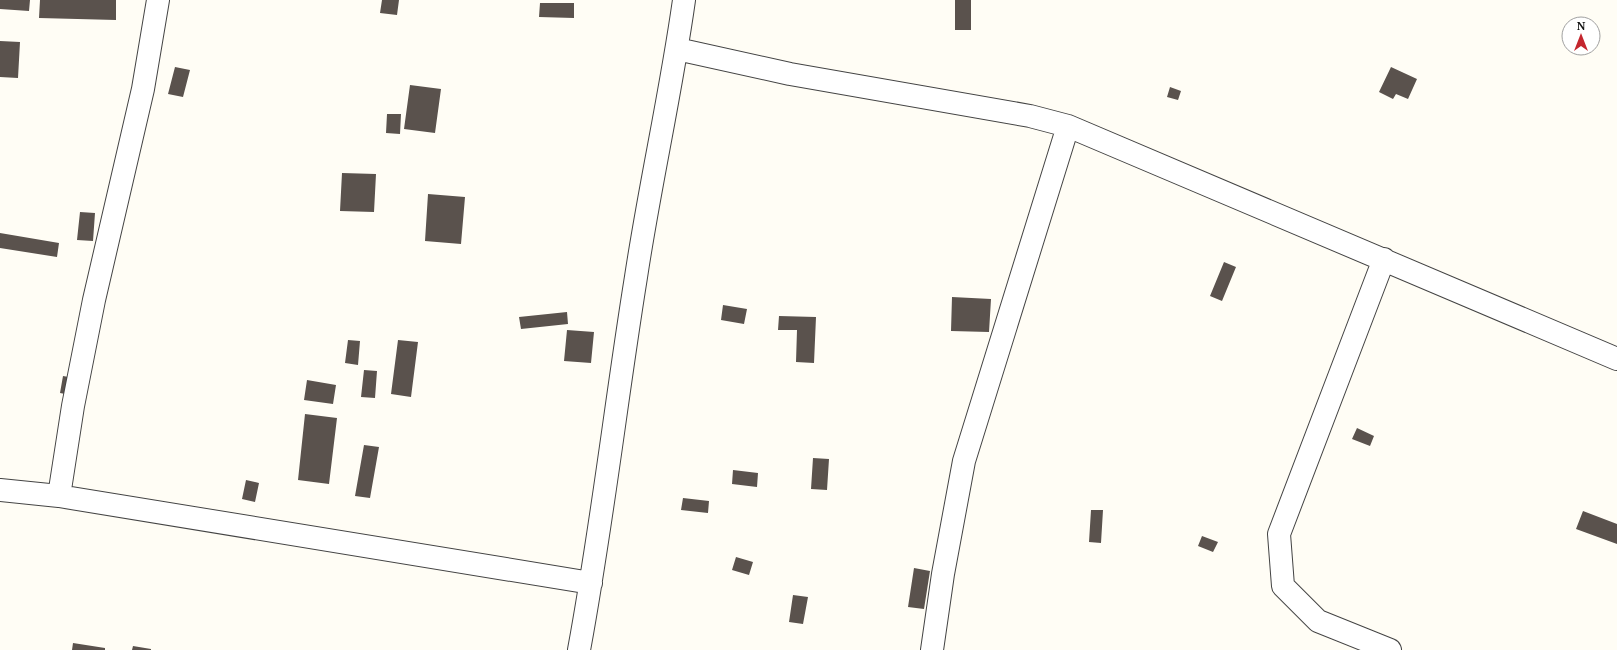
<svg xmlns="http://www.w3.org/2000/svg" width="1617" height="650" font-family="'Noto Serif',serif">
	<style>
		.building { fill: #5a524d }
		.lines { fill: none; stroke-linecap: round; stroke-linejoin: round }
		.minor-casing { stroke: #444; stroke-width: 24 }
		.minor { stroke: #fff; stroke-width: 22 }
	</style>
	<rect width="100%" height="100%" fill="#fffdf5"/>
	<path class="building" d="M 0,0 L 30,0 L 29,11 L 0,9 Z
		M 40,0 L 116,0 L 116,20 L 39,18 Z
		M 382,0 L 399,0 L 397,15 L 380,13 Z
		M 955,0 L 971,0 L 971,30 L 955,30 Z
		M 540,3 L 574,3 L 574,18 L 539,17 Z
		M 0,41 L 20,42 L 18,78 L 0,77 Z
		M 175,67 L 190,70 L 183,97 L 168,94 Z
		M 1391,67 L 1417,79 L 1408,99 L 1396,94 L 1393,99 L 1379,92 Z
		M 410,85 L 441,89 L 435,133 L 404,129 Z
		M 1170,87 L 1181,91 L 1178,100 L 1167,97 Z
		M 387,114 L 401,114 L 400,134 L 386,133 Z
		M 342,173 L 376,174 L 374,212 L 340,211 Z
		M 428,194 L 465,197 L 461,244 L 425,241 Z
		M 80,212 L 95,213 L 93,241 L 77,240 Z
		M 0,233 L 59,243 L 57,257 L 0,248 Z
		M 1224,262 L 1236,267 L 1222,301 L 1210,296 Z
		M 952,297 L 991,299 L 989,332 L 951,331 Z
		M 723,305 L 747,309 L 744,324 L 721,320 Z
		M 567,312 L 568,324 L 521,329 L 519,317 Z
		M 779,316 L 816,317 L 814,363 L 796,362 L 797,330 L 778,330 Z
		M 567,330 L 594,332 L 591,363 L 564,361 Z
		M 348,340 L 360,341 L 358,365 L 345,363 Z
		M 398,340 L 418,342 L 411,397 L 391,394 Z
		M 364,370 L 377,371 L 375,398 L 361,397 Z
		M 63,376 L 80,379 L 76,396 L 60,393 Z
		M 307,380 L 336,385 L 333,404 L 304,400 Z
		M 305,414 L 337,418 L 329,484 L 298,480 Z
		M 1357,428 L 1374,436 L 1370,446 L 1352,439 Z
		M 364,445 L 379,447 L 370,498 L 355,496 Z
		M 813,458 L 829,459 L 827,490 L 811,489 Z
		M 733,470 L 758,473 L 757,487 L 732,484 Z
		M 246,480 L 259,483 L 255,502 L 242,499 Z
		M 683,498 L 709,501 L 708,513 L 681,510 Z
		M 1091,510 L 1103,510 L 1101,543 L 1089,542 Z
		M 1583,511 L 1617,524 L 1617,544 L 1576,529 Z
		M 1202,536 L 1218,542 L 1213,552 L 1198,546 Z
		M 736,557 L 753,562 L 749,575 L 732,570 Z
		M 914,568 L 930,571 L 924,609 L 908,607 Z
		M 793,595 L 808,597 L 803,624 L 789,622 Z
		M 73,643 L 105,648 L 105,650 L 72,650 Z
		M 133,646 L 151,649 L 151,650 L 132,650 Z"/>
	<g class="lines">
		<g class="minor-casing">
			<path id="minor" d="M 677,49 L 790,74 L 1030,116 L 1068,126 L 1617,359
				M 1384,259 L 1279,534 L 1283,586 L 1318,621 L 1390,650
				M 0,490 L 59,496 L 591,583
				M 59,496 L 73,406 L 94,300 L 143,89 L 158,0
				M 579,650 C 602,526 616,401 636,277 C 650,184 671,93 684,0
				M 932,650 L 943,574 L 964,461 L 1068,126"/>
		</g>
		<use href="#minor" class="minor"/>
	</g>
	<g transform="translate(1581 36)"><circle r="19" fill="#ffffff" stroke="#a0a0a0"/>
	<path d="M0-3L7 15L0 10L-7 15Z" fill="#c4262e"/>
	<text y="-6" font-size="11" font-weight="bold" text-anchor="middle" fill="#111111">N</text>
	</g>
</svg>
